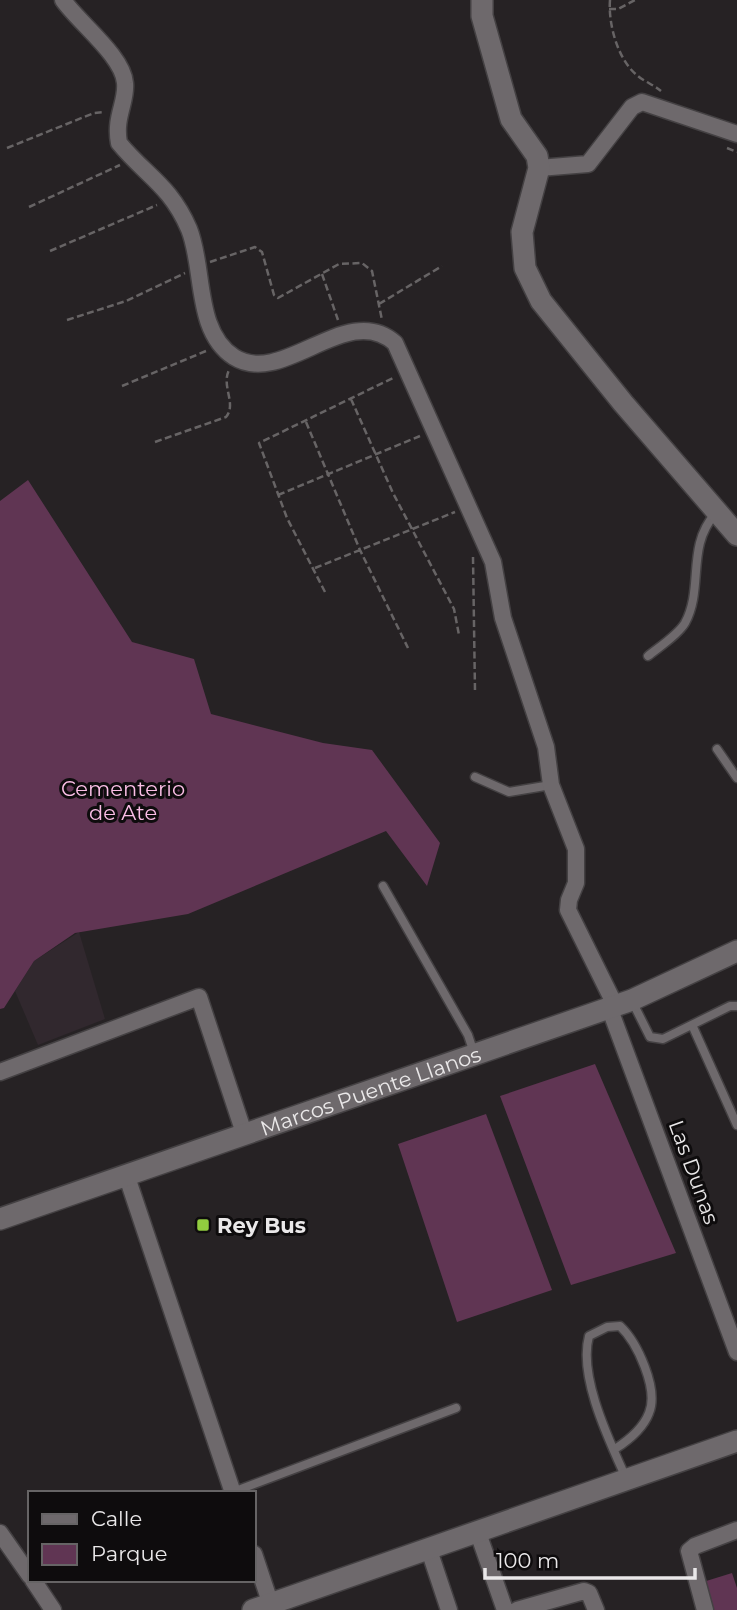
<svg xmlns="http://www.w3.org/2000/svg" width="737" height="1610" font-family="Montserrat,sans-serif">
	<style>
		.built { fill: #31282e }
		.green { fill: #603553 }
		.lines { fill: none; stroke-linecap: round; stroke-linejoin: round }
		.service-casing { stroke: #444143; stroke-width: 11 }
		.minor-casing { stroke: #444143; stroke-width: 19 }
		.tertiary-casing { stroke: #444143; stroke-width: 24 }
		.path { stroke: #676465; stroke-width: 2.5; stroke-dasharray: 7 3.5; stroke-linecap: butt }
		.service { stroke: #6e696c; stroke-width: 8 }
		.minor { stroke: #6e696c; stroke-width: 16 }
		.tertiary { stroke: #6e696c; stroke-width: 21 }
		.poi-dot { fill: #92cd3f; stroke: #0e0c0d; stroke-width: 2.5 }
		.labels { text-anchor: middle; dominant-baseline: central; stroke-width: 6; stroke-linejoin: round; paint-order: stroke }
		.park-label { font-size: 21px; fill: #fbbee6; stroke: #0e0c0d }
		.street-label { font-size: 21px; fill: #eae8e9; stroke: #0e0c0d }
		.poi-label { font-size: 21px; font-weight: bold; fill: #eae8e9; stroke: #0e0c0d; text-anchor: start }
	</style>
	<rect width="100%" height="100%" fill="#262224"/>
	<path class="built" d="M 79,932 L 105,1019 L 38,1045 L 15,991 L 34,961 Z"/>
	<path class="green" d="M 28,480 L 132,642 L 194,659 L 211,714 L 323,743 L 372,750 L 440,843 L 427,886 L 386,831 L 188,914 L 75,933 L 34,961 L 4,1008 L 0,1009 L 0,501 Z
		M 595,1064 L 676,1253 L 571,1285 L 500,1096 Z
		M 486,1114 L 552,1290 L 457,1322 L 398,1144 Z
		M 732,1573 L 737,1588 L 737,1610 L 712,1610 L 703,1582 Z"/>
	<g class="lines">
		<g class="service-casing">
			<path id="service" d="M 648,656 C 659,647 678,635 685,623 C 704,588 686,547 715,514
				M 717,749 L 737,778
				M 475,777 L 509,792 L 551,785
				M 383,886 L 468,1035 L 474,1053
				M 633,1003 L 650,1037 L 663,1039 L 730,1006 L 737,1006
				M 693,1027 L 737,1125
				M 615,1449 C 629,1440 643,1429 649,1413 C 659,1389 637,1342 620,1326 L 607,1327 L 589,1336 C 578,1376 609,1440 626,1478
				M 233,1492 L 456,1408"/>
		</g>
		<g class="minor-casing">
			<path id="minor" d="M 63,0 C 79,23 123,56 125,83 C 127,102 114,117 119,143 C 146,176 170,185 189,229 C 205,268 194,331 234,357 C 283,388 347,300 395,343 L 493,562 L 503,618 L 546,747 L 551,785 L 576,849 L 576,883 L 569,900 L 568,910 L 615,1005
				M 539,168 L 588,164 L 632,107 L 642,102 L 737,134
				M 609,1007 L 737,1352
				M 0,1072 L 199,997 L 244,1133
				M 126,1174 L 233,1493
				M 0,1533 L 30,1576
				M 478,1533 L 505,1610
				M 429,1550 L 449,1610
				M 254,1554 L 270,1602
				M 33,1580 L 53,1610
				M 517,1610 L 584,1591 L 589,1593 L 596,1610
				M 705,1610 L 689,1551 L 695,1546 L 737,1530"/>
		</g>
		<g class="tertiary-casing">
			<g id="tertiary">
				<path d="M 482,0 L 482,16 L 511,119 L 537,156 L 539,168 L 522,232 L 525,268 L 541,301 L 623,403 L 737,535"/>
				<path id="s1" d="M 0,1219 L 632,1000 L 737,951"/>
				<path d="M 253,1610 L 737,1441"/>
			</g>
		</g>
		<path class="path" d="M 610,0 C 608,24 618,61 638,76 C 645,82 654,85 661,91
			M 609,9 L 618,9 L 635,0
			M 7,148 L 94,113 L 105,112
			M 727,148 L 737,152
			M 29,207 L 120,165
			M 50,251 L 157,205
			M 210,262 L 255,247 L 262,252 L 274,295 L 278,298 L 339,264 L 362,263 L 372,271 L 382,320
			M 322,274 L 338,320
			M 379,304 L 442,266
			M 67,320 L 126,301 L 185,273
			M 122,386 L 206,351
			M 351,399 L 393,493 L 454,609 L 459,635
			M 306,422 L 360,550 L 408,648
			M 155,442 L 226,417 C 237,404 221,386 229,370
			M 278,495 L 420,436
			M 473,557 L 475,691
			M 315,568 L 455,512
			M 325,592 L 287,518 L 259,443 L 395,377"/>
		<use href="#service" class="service"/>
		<use href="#minor" class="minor"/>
		<use href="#tertiary" class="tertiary"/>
	</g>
	<rect class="poi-dot" x="196" y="1218" width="14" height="14" rx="3.5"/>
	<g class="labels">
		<g class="park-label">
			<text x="123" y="788">Cementerio<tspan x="123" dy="24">de Ate</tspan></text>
		</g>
		<g class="street-label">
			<text stroke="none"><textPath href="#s1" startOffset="392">Marcos Puente Llanos</textPath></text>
			<text transform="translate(694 1172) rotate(70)">Las Dunas</text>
		</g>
		<g class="poi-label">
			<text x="217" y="1225">Rey Bus</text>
		</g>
	</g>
	<rect x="28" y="1491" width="228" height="91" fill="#0e0c0d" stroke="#666465" stroke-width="2"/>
	<rect x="42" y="1514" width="35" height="10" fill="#6e696c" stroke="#666465" stroke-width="2"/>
	<text x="91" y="1526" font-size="21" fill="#eae8e9">Calle</text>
	<rect x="42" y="1544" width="35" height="21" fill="#603553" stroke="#666465" stroke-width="2"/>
	<text x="91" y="1561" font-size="21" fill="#eae8e9">Parque</text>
	<path d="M485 1568v10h210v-10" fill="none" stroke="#eae8e9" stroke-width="3.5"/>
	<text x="496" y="1568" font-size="21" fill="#eae8e9" stroke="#0e0c0d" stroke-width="5" paint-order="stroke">100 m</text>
</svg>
